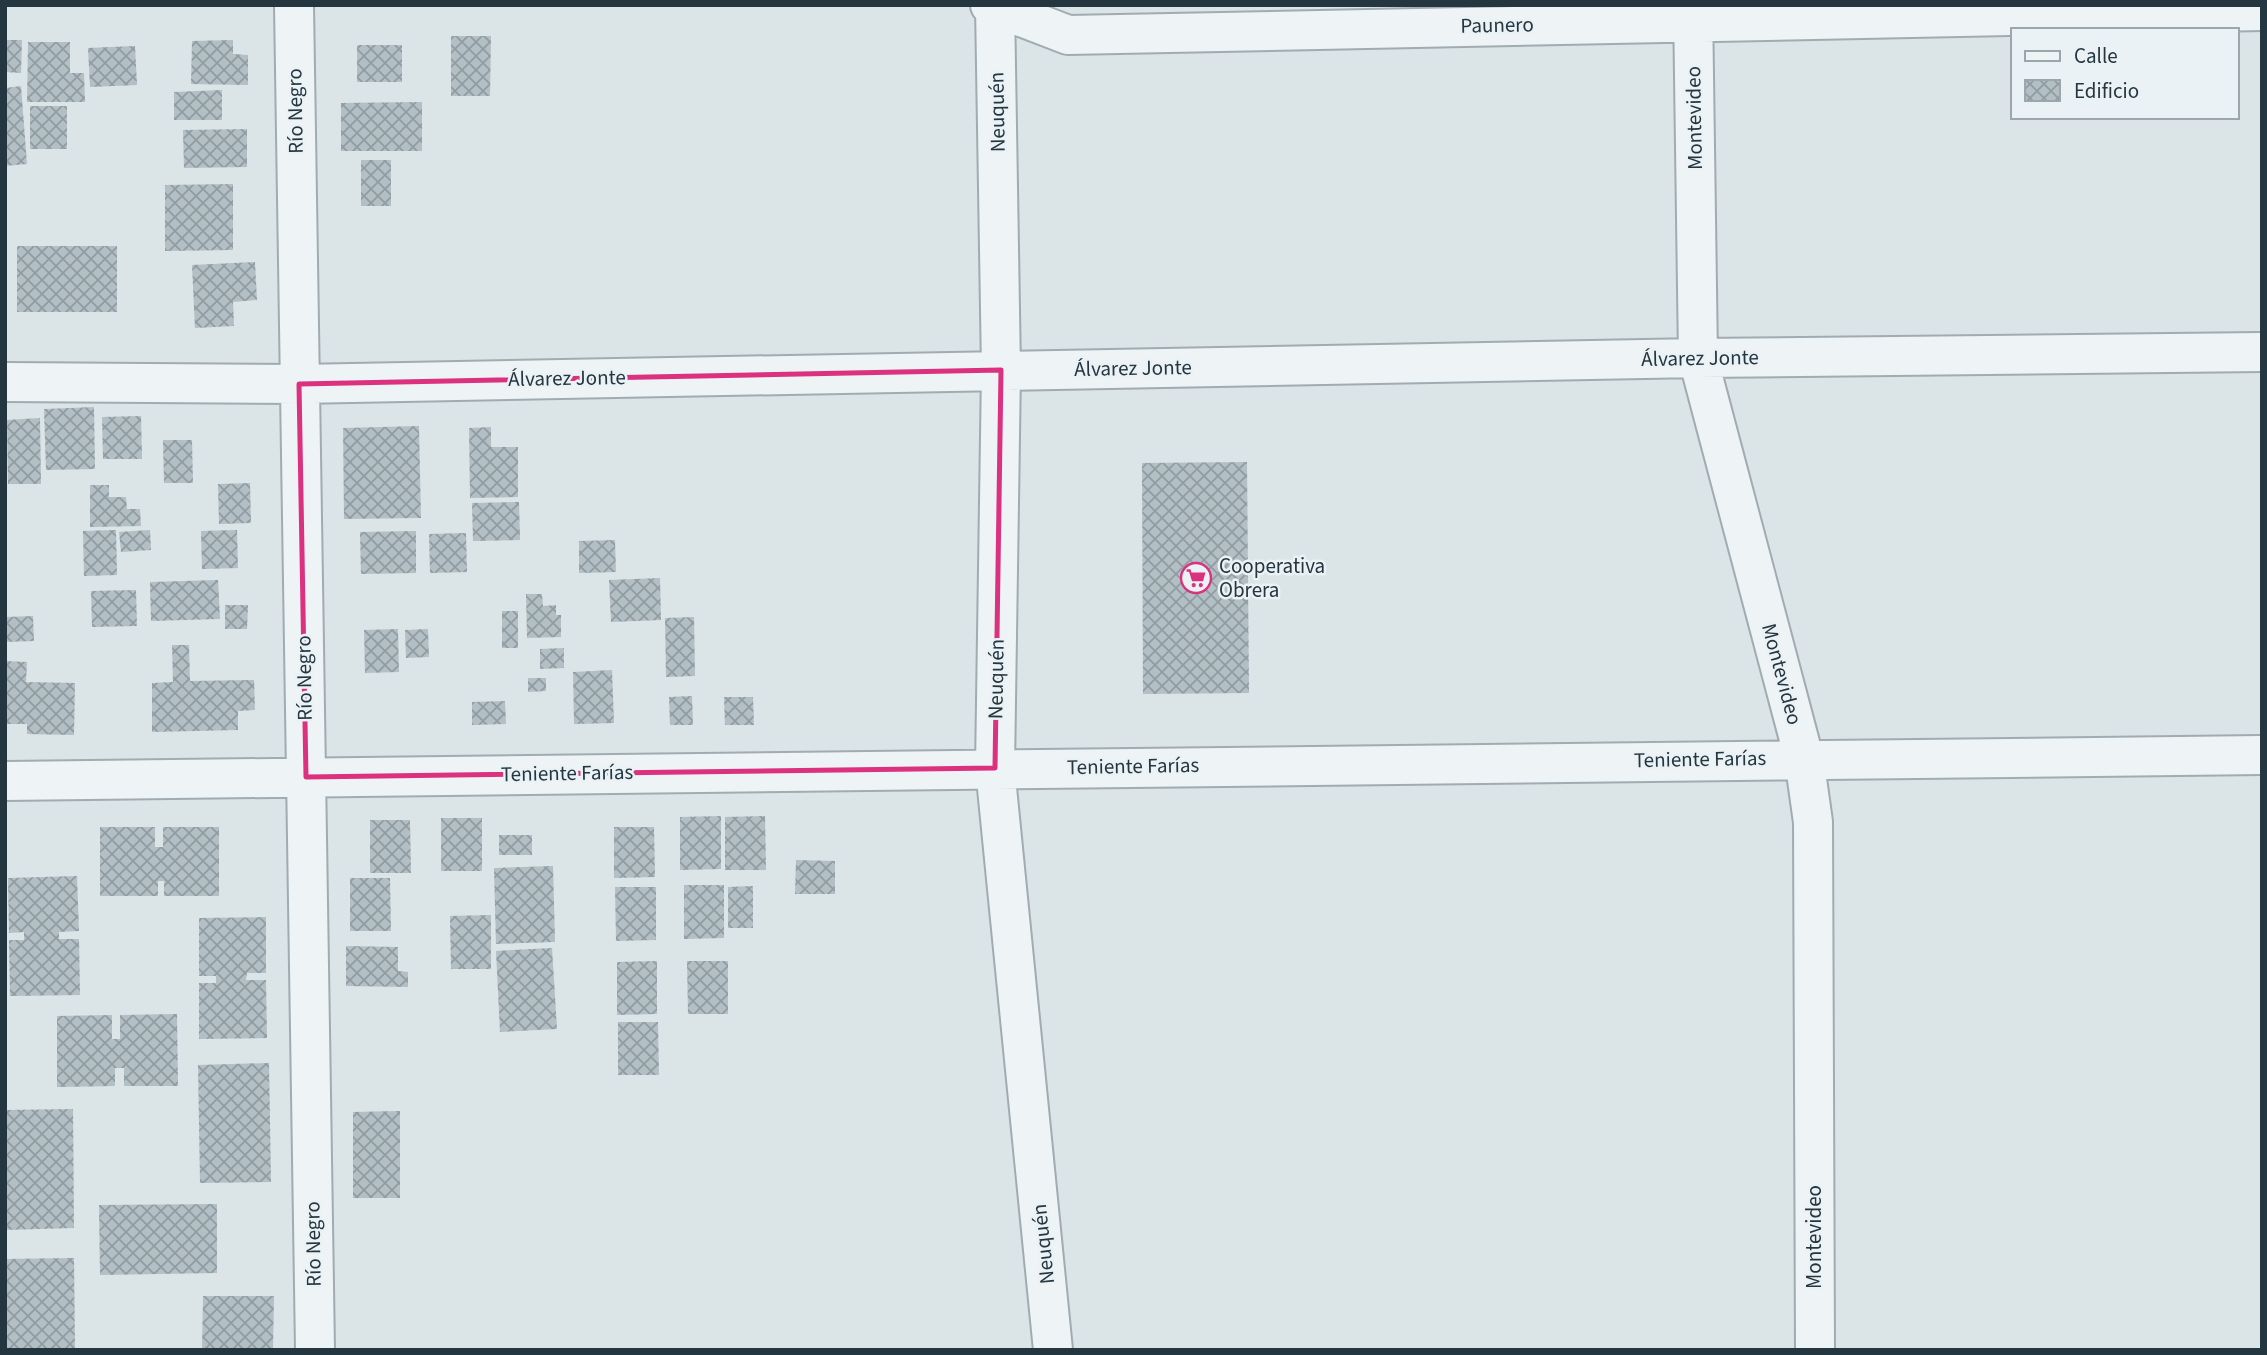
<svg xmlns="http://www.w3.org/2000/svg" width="2267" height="1355" font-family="'Source Sans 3',sans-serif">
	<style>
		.building { fill: url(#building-cross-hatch) }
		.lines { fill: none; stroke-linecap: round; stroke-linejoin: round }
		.minor-casing { stroke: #a0acb1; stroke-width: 42 }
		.minor { stroke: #eef3f5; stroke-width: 38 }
		.marked { fill: none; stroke: #dc317f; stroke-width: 5; stroke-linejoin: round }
		.labels { text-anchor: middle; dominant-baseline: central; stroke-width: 5; stroke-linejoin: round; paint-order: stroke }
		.street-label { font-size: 21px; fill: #24363f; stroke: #ebf2f5 }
		.poi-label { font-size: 21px; fill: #24363f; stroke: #ebf2f5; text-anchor: start }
	</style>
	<defs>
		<pattern id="building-cross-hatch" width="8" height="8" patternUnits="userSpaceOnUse" patternTransform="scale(1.75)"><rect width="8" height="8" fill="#b2bfc5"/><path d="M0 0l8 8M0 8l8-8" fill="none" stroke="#919ca1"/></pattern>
	</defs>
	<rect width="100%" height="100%" fill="#dbe4e7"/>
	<path class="building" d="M 451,36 L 491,36 L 490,96 L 451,96 Z
		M 5,40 L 22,40 L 21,73 L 5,72 Z
		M 233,40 L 233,54 L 248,55 L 248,85 L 191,84 L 192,41 Z
		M 28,42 L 70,42 L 70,73 L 84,73 L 85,102 L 27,102 Z
		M 357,45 L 402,45 L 402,82 L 357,82 Z
		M 135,46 L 137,85 L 90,87 L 88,48 Z
		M 21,86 L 27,164 L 5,166 L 5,88 Z
		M 222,90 L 222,120 L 174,120 L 174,92 Z
		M 422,102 L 422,151 L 341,151 L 341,103 Z
		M 30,106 L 67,106 L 67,149 L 30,149 Z
		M 247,129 L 247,167 L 184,168 L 183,130 Z
		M 361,160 L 391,160 L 391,206 L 361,206 Z
		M 233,184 L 233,250 L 165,251 L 165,185 Z
		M 17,246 L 117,246 L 117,312 L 17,312 Z
		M 255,262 L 257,300 L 233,302 L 234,326 L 195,328 L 192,265 Z
		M 94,407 L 95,469 L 46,470 L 44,409 Z
		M 141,416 L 142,459 L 103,459 L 102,417 Z
		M 40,418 L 41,484 L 8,484 L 7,420 Z
		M 419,426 L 421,518 L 344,519 L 343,428 Z
		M 491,427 L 491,447 L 518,447 L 518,497 L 470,498 L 469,428 Z
		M 163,440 L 192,440 L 193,483 L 164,483 Z
		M 1247,462 L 1249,693 L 1143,694 L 1142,463 Z
		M 250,483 L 251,523 L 219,524 L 218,484 Z
		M 90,485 L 109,485 L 109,497 L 126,497 L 127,509 L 140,509 L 141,526 L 90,527 Z
		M 519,502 L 520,540 L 473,541 L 472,503 Z
		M 116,530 L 117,575 L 84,576 L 83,531 Z
		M 150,530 L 151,550 L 121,552 L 119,532 Z
		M 237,530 L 238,568 L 202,569 L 201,531 Z
		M 416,531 L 416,573 L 361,574 L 360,532 Z
		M 466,533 L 467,572 L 430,573 L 429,534 Z
		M 615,540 L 616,572 L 579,573 L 579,541 Z
		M 660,578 L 661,620 L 611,622 L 609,580 Z
		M 218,580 L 220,619 L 151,621 L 150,582 Z
		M 136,590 L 137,626 L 92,627 L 91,591 Z
		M 526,594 L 542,594 L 543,606 L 556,605 L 556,615 L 561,615 L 561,637 L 527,638 Z
		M 225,605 L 248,605 L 247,629 L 225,629 Z
		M 502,611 L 518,611 L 518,648 L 502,648 Z
		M 33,616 L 34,641 L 5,642 L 5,617 Z
		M 694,617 L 695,676 L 666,677 L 665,618 Z
		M 398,629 L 399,672 L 365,673 L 364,630 Z
		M 428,629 L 429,657 L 406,658 L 405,630 Z
		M 172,645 L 189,645 L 190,681 L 254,680 L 255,710 L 238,711 L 238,730 L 152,732 L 152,683 L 173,682 Z
		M 564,648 L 564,668 L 540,669 L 540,649 Z
		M 5,661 L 27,662 L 26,682 L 75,683 L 74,735 L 27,734 L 27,724 L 5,724 Z
		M 612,670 L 614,723 L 574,724 L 573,672 Z
		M 528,678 L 546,678 L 546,691 L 528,692 Z
		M 692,696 L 693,725 L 670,725 L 669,697 Z
		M 724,697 L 753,697 L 754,725 L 725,725 Z
		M 505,701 L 506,724 L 472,725 L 472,702 Z
		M 721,816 L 721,869 L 680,870 L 680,817 Z
		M 765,816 L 766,870 L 725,870 L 725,817 Z
		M 441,818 L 482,818 L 482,871 L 441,871 Z
		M 370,820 L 410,820 L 411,873 L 370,873 Z
		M 100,827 L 155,827 L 155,847 L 163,847 L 163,827 L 219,827 L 219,896 L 164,896 L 164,881 L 158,881 L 158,896 L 100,896 Z
		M 614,827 L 654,827 L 655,877 L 614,878 Z
		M 499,835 L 532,835 L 532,855 L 499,855 Z
		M 796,860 L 835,861 L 835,894 L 795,894 Z
		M 553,866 L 555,942 L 496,944 L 494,868 Z
		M 77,876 L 79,931 L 59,932 L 59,939 L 79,939 L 80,995 L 10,996 L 9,940 L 24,940 L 24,932 L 9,933 L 8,878 Z
		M 350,878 L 390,878 L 391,931 L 350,931 Z
		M 684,885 L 724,885 L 724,938 L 684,939 Z
		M 753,886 L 753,928 L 728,928 L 728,887 Z
		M 615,887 L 656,887 L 656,940 L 616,941 Z
		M 491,915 L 491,969 L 451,969 L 450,916 Z
		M 266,917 L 266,973 L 247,973 L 246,980 L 266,980 L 267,1038 L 199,1039 L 199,983 L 216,983 L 216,976 L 199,976 L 199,918 Z
		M 346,946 L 398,947 L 398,971 L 408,972 L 408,987 L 346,986 Z
		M 552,948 L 557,1029 L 500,1032 L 496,951 Z
		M 657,961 L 657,1014 L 617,1015 L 617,962 Z
		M 687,961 L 728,961 L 728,1014 L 688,1014 Z
		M 177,1014 L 178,1086 L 124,1086 L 124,1068 L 115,1068 L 115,1086 L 57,1087 L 57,1016 L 112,1015 L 112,1039 L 120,1039 L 120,1015 Z
		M 618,1022 L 658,1022 L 659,1075 L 618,1075 Z
		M 269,1063 L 271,1182 L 200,1183 L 198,1065 Z
		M 73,1109 L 74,1228 L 5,1230 L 5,1110 Z
		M 400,1111 L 400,1198 L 353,1198 L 353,1112 Z
		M 217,1204 L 217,1273 L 100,1275 L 99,1205 Z
		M 74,1258 L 75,1350 L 5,1350 L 5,1259 Z
		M 203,1296 L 274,1296 L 273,1350 L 202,1350 Z"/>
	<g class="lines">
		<g class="minor-casing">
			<path id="minor" d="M 294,5 L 315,1350
				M 990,5 L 1068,35 L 2262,11
				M 995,5 L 1001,370 L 995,768 L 1053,1350
				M 1693,5 L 1698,358 L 1804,758 L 1813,822 L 1815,1350
				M 5,382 L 299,384 L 1698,358 L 2262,352
				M 5,781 L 2262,755"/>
		</g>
		<use href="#minor" class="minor"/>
	</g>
	<path class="marked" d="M 1001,370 L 995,768 L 306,777 L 299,384 Z"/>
	<defs>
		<g id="supermarket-ring" transform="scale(1.575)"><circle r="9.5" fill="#ebf2f5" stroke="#dc317f" stroke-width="1.5"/><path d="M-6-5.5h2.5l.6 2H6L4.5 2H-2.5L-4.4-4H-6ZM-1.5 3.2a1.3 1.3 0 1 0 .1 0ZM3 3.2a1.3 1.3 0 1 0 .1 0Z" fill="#dc317f"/></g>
	</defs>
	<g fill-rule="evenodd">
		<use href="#supermarket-ring" x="1196" y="578"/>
	</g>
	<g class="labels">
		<g class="street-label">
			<text transform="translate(1497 25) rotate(-1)">Paunero</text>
			<text transform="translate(295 111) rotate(-91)">Río Negro</text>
			<text transform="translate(997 112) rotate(-91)">Neuquén</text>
			<text transform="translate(1694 118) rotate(-91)">Montevideo</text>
			<text transform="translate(1700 358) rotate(-1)">Álvarez Jonte</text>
			<text transform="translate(1133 368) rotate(-1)">Álvarez Jonte</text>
			<text transform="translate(567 378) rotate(-1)">Álvarez Jonte</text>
			<text transform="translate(1782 674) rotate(75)">Montevideo</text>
			<text transform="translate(304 678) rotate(-91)">Río Negro</text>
			<text transform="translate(996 679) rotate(-89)">Neuquén</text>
			<text transform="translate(1700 759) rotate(-1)">Teniente Farías</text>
			<text transform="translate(1133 766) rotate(-1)">Teniente Farías</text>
			<text transform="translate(567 773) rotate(-1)">Teniente Farías</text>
			<text transform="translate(1814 1237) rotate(-90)">Montevideo</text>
			<text transform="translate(313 1244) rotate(-91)">Río Negro</text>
			<text transform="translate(1043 1244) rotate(-96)">Neuquén</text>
		</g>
		<g class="poi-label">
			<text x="1219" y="566">Cooperativa<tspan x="1219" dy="24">Obrera</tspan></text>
		</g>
	</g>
	<rect width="2267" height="1355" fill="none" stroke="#24363f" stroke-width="14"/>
	<rect x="2011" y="28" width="228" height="91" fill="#ebf2f5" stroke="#9ba7ac" stroke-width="2"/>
	<rect x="2025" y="51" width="35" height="10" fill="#eef3f5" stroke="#9ba7ac" stroke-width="2"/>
	<text x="2074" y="63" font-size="21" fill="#24363f">Calle</text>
	<rect x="2025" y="80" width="35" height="21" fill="url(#building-cross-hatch)" stroke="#9ba7ac" stroke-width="2"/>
	<text x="2074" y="98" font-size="21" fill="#24363f">Edificio</text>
</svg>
